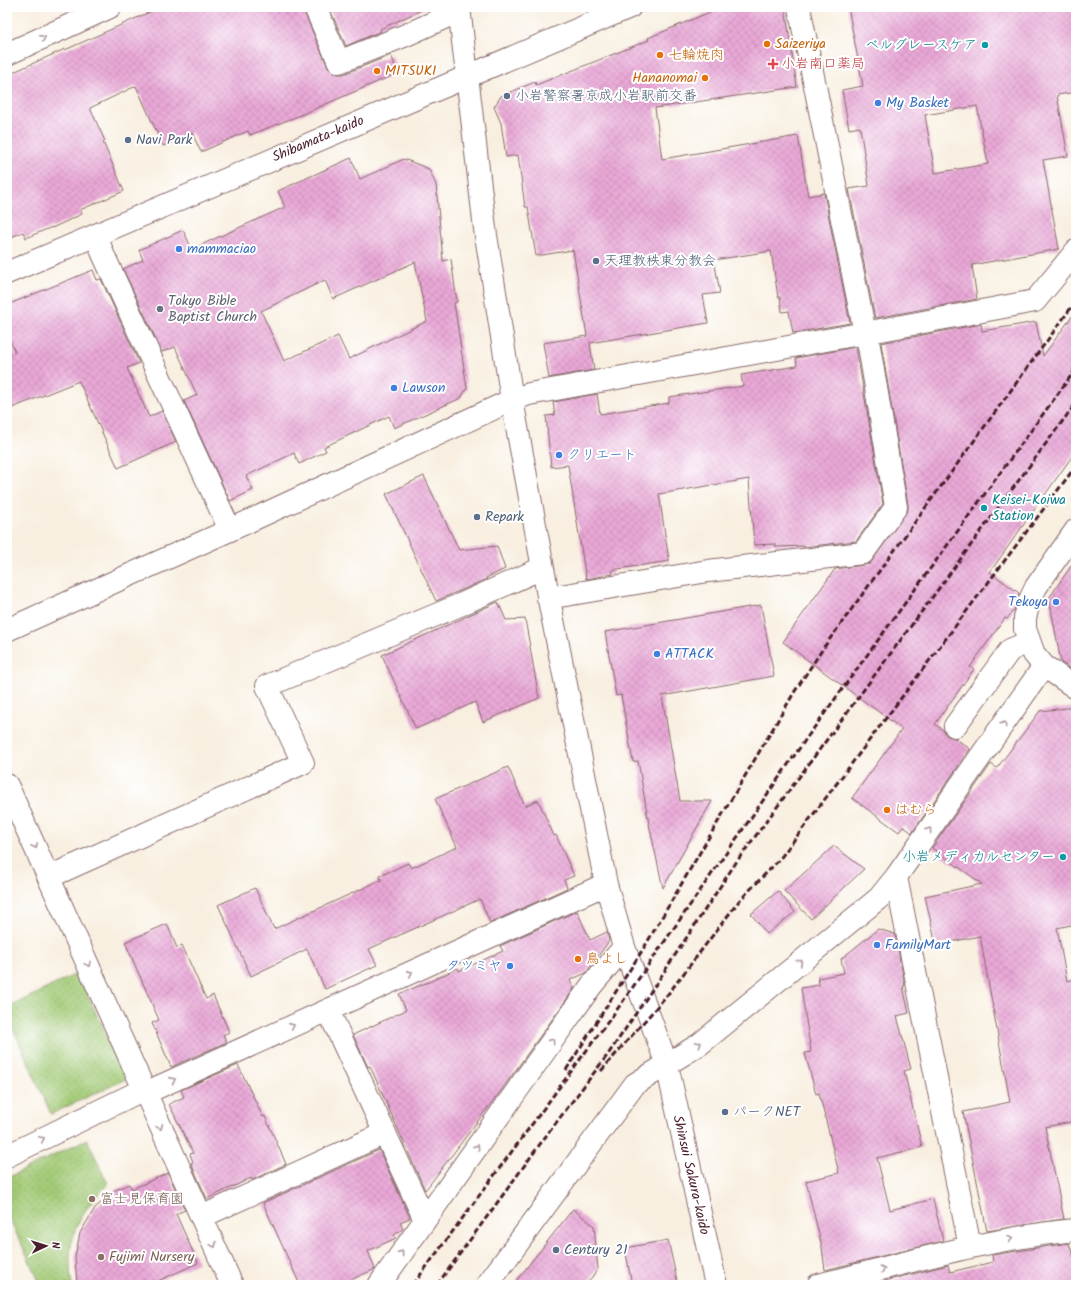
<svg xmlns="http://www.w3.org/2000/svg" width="1083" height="1292" font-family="Kalam,'Klee One',sans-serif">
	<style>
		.park { fill: url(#park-dots); stroke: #767450 }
		.building { fill: url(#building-cross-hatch); fill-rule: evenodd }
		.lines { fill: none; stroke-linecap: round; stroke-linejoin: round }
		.minor-casing { stroke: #87686a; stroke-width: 24 }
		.major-casing { stroke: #87686a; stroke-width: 24 }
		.minor { stroke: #fff; stroke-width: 22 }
		.major { stroke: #fff; stroke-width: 22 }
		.rail { stroke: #4a1f2b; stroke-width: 3; stroke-dasharray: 6 3; stroke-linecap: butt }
		.oneway { stroke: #ae9aa0 }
		.food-dot { fill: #e8710a; stroke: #fff; stroke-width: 1.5 }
		.culture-dot { fill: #0f9aa8; stroke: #fff; stroke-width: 1.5 }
		.health-dot { fill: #e0444e; stroke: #fff; stroke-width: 1.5 }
		.service-dot { fill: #5c6f8a; stroke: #fff; stroke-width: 1.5 }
		.shop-dot { fill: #3f7fe0; stroke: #fff; stroke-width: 1.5 }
		.worship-dot { fill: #6b7280; stroke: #fff; stroke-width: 1.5 }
		.education-dot { fill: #8d6e63; stroke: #fff; stroke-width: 1.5 }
		.labels { text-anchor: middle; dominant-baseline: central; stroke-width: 4; stroke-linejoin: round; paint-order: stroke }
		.food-label { font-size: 14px; fill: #c56008; stroke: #fff; text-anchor: start }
		.culture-label { font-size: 14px; fill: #0d838f; stroke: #fff; text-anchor: end }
		.health-label { font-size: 14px; fill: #be3a42; stroke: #fff; text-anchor: start }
		.service-label { font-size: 14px; fill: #4e5e75; stroke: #fff; text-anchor: start }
		.shop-label { font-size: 14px; fill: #366cbe; stroke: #fff; text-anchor: start }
		.street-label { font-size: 14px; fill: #4a1f2b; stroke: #fff }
		.worship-label { font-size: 14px; fill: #5b616d; stroke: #fff; text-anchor: start }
		.education-label { font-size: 14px; fill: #785e54; stroke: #fff; text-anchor: start }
	</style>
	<defs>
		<pattern id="park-dots" width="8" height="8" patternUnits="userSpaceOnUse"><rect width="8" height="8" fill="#a2ca76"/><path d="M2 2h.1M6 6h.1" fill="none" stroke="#8dad66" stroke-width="1.8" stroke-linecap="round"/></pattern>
		<pattern id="building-cross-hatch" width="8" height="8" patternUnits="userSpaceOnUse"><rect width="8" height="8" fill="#e9a8d7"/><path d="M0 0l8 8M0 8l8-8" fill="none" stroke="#c990b9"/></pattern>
	</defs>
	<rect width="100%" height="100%" fill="#fff"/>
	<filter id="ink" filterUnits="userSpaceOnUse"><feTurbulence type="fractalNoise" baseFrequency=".025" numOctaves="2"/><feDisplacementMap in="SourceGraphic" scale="8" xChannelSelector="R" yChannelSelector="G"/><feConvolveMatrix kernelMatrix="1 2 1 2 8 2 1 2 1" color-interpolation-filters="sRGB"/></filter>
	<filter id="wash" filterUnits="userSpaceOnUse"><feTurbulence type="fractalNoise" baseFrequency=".012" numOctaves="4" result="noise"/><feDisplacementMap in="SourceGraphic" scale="16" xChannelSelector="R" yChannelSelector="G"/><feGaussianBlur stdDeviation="0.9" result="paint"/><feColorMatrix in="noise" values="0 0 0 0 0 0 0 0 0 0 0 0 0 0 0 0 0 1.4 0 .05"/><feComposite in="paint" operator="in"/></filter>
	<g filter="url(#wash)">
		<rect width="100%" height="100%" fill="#f8efe0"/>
		<path class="park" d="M 78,973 L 126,1079 L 51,1114 L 7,1015 L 7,1008 Z
			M 87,1139 L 108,1184 C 76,1216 65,1239 72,1285 L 41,1285 L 7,1214 L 7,1178 Z"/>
		<g id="blocks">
			<path class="building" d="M 161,7 L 303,7 L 304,12 L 328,67 L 332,72 L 338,74 L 344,74 L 391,55 L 398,73 L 303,114 L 250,135 L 248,131 L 201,152 L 192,133 L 163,146 L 136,86 L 90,108 L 105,141 L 103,142 L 124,191 L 80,210 L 82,214 L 52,228 L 52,227 L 26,238 L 23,232 L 7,239 L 7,75 L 65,49 L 65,50 Z
				M 329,7 L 428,7 L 380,29 L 381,31 L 346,46 Z
				M 722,7 L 785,7 L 797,87 L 655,108 L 662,159 L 798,136 L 808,196 L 824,193 L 850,323 L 793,333 L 789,311 L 782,312 L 780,297 L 778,297 L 771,251 L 714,260 L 720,293 L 703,295 L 708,323 L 590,343 L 594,370 L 549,378 L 543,343 L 587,336 L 573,250 L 536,256 L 528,207 L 525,207 L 518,155 L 506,157 L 501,123 L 494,107 L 501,96 L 535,82 L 536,85 L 649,40 L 648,38 Z
				M 848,7 L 1076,7 L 1076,92 L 1057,95 L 1068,156 L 1043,160 L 1059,249 L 972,265 L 977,299 L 875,318 L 849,189 L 869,186 L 860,127 L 849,129 L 842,90 L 863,86 ZM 977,106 L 988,164 L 935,173 L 925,115 Z
				M 351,158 L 360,179 L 404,159 L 429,169 L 436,185 L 443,261 L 451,259 L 457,302 L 454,303 L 467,388 L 461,398 L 394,428 L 389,416 L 324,447 L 326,451 L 299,464 L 294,453 L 246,476 L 253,490 L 230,501 L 184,401 L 197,395 L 175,347 L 162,352 L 123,269 L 143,260 L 139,250 L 183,230 L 192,249 L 285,207 L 278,191 ZM 415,262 L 427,321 L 349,359 L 338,336 L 284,361 L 261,311 L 325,280 L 333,299 Z
				M 93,270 L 97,280 L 101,279 L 139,363 L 127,368 L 149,417 L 162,411 L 176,442 L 118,468 L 79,381 L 7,410 L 7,356 L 15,352 L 7,333 L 7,305 Z
				M 1076,311 L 1076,451 L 990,572 L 1019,593 L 1014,610 L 1007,619 L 1005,618 L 970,667 L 974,669 L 935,724 L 943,730 L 947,736 L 955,738 L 970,749 L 912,833 L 903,826 L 899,832 L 852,798 L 902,729 L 783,642 L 835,569 L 864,565 L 870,564 L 908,510 L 908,505 L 881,343 L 981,324 L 982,331 L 1036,322 L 1043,356 Z
				M 856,347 L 883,504 L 856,541 L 803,547 L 803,546 L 776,547 L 775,544 L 754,545 L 749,479 L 659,494 L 669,561 L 612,570 L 613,574 L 586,579 L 568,465 L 551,467 L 546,416 L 555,415 L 553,402 L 597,394 L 600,414 L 669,403 L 669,397 L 743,386 L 741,375 L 797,366 L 796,358 Z
				M 424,476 L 459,550 L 497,546 L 505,569 L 486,578 L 487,579 L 436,601 L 386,494 Z
				M 1076,559 L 1076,672 L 1074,672 L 1061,662 L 1049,598 Z
				M 498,602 L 506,620 L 525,619 L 539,698 L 483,722 L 475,702 L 416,729 L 382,655 Z
				M 761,605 L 774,676 L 662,696 L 680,801 L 712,801 L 663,888 L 649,824 L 638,761 L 633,762 L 621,695 L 616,696 L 605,632 Z
				M 1076,707 L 1076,924 L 1057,928 L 1067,981 L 1076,979 L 1076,1121 L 1045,1127 L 1064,1219 L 987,1231 L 963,1112 L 1010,1102 L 980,936 L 936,945 L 925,896 L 982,884 L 932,848 L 991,764 L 997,768 L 1040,711 Z
				M 508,767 L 525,806 L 538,800 L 554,836 L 556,835 L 574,876 L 564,880 L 567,888 L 490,923 L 480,899 L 369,949 L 377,965 L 325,989 L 307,949 L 251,976 L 218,905 L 255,888 L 274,929 L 381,880 L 380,876 L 408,863 L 411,868 L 457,847 L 435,799 Z
				M 834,846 L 864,869 L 811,919 L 784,891 Z
				M 778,891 L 795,912 L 767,934 L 751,914 Z
				M 577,911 L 590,940 L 607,932 L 609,941 L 586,973 L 570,980 L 574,989 L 502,1089 L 427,1188 L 425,1190 L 370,1066 L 368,1067 L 353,1035 L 406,1010 L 399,994 L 431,981 L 458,968 L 459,971 L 503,951 L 500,946 Z
				M 167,924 L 177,948 L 182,945 L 206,999 L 213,995 L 229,1032 L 223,1035 L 227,1042 L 171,1067 L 152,1023 L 159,1020 L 125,942 Z
				M 878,929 L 895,934 L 905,986 L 903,986 L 909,1013 L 897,1016 L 911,1069 L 904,1071 L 922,1147 L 877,1158 L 890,1210 L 933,1199 L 943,1241 L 825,1270 L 822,1247 L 806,1181 L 839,1173 L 819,1093 L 816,1094 L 805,1053 L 811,1052 L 801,988 L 819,985 L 818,978 L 844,973 L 841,959 Z
				M 238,1065 L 263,1117 L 265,1116 L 286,1164 L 252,1180 L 251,1178 L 207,1199 L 191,1163 L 193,1162 L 190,1154 L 193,1153 L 169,1104 L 184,1097 L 181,1090 Z
				M 379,1150 L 410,1218 L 400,1222 L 403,1229 L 394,1235 L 396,1238 L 368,1251 L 375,1269 L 339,1285 L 300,1285 L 263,1203 Z
				M 168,1173 L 185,1210 L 176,1214 L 198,1263 L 149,1285 L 77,1285 L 75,1257 L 80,1233 L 95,1208 L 115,1190 L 129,1184 L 132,1189 Z
				M 573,1209 L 594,1226 L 598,1269 L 586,1285 L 513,1285 Z
				M 668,1240 L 678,1285 L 632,1285 L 625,1248 Z
				M 1069,1243 L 1071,1250 L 1072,1250 L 1076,1266 L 1076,1285 L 869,1285 L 948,1265 L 950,1272 L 993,1262 L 992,1255 Z"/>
		</g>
	</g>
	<g filter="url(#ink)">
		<use href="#blocks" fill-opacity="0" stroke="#87686a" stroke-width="1"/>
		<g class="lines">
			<g class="minor-casing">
				<path id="minor" d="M 315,7 L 339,62 L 406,35 L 459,11
					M 459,7 L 485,229 L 512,400 L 547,590 L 606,884 L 624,947 L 667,1065 L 716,1285
					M 7,54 L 110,7
					M 96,235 L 103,254 L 230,530
					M 1076,530 L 1036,587 L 1029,602 L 1025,618 L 1025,629 L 1034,654 L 1044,666 L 1076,688
					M 548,598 L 708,571 L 863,553 L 896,507 L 869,346 L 865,333 L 799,7
					M 7,630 L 230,530 L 512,400 L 529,394 L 865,333 L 1035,301 L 1076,251
					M 955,726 L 1010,650 L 1029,642
					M 7,785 L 232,1285
					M 49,877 L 303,763 L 267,686 L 462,604 L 542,568
					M 896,877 L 970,1247
					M 328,1010 L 425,1220
					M 7,1156 L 132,1095 L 154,1089 L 606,884
					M 201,1217 L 385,1133
					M 379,1285 L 591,986 L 624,947
					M 487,1285 L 635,1084 L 700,1044 L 879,898 L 896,877 L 1044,666
					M 818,1285 C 903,1264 989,1238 1076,1230"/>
			</g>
			<g class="major-casing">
				<path id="major" d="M 7,273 L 630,7"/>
			</g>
			<use href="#minor" class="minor"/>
			<use href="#major" class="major"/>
			<path class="rail" d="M 566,1070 L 645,946 L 795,691 L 824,647 L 1076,301
				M 601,1071 L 668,994 L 739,901 L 779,860 L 1076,466
				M 413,1285 L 621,1004 L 808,736 L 1076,369
				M 437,1285 L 546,1136 L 609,1053 L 660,978 L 737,861 L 1076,403"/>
		</g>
		<defs><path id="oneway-chevron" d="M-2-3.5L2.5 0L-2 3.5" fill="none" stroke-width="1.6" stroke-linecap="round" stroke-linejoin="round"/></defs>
		<g class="oneway">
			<use href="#oneway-chevron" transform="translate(43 38) rotate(-24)"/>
			<use href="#oneway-chevron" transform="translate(1004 724) rotate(-55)"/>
			<use href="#oneway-chevron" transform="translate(929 830) rotate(-55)"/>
			<use href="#oneway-chevron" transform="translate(35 846) rotate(65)"/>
			<use href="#oneway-chevron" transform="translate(800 962) rotate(-39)"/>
			<use href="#oneway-chevron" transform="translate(88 964) rotate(66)"/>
			<use href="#oneway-chevron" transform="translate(410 973) rotate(-24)"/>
			<use href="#oneway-chevron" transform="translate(292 1026) rotate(-24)"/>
			<use href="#oneway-chevron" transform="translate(552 1041) rotate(-55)"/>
			<use href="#oneway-chevron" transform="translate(699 1044) rotate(-34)"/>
			<use href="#oneway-chevron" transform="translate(173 1080) rotate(-24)"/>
			<use href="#oneway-chevron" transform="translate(160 1127) rotate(66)"/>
			<use href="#oneway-chevron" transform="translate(42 1139) rotate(-26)"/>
			<use href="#oneway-chevron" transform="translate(477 1147) rotate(-55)"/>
			<use href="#oneway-chevron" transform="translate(1010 1239) rotate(-11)"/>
			<use href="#oneway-chevron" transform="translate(214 1245) rotate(66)"/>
			<use href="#oneway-chevron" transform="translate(401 1253) rotate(-55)"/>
			<use href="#oneway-chevron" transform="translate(883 1269) rotate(-14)"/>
		</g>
	</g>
	<g class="food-dot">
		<circle cx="767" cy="44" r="4"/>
		<circle cx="660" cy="55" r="4"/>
		<circle cx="377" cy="71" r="4"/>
		<circle cx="705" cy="78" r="4"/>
		<circle cx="887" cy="810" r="4"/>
		<circle cx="578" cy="959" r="4"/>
	</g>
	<g class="culture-dot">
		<circle cx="985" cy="45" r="4"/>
		<circle cx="984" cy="508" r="4"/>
		<circle cx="1063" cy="857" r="4"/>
	</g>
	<path class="health-dot" d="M771 58h4v4h4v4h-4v4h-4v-4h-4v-4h4z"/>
	<g class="service-dot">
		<circle cx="507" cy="96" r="4"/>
		<circle cx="128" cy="140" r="4"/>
		<circle cx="596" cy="261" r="4"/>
		<circle cx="477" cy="517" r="4"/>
		<circle cx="725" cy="1112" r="4"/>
		<circle cx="556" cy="1250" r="4"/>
	</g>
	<g class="shop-dot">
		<circle cx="878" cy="103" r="4"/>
		<circle cx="179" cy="249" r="4"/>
		<circle cx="394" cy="388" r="4"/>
		<circle cx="559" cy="455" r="4"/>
		<circle cx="1056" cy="602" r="4"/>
		<circle cx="657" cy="654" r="4"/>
		<circle cx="877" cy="945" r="4"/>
		<circle cx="510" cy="966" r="4"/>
	</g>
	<circle class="worship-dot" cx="160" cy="309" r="4"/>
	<g class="education-dot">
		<circle cx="92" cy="1199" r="4"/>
		<circle cx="101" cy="1257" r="4"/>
	</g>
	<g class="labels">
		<g class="food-label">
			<text x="775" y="44">Saizeriya</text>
			<text x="668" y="55">七輪焼肉</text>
			<text x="385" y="71">MITSUKI</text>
			<text x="697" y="78" text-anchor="end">Hananomai</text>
			<text x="895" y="810">はむら</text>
			<text x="586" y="959">鳥よし</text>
		</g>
		<g class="culture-label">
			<text x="977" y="45">ベルグレースケア</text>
			<text x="992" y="500" text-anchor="start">Keisei-Koiwa<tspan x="992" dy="16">Station</tspan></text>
			<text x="1055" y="857">小岩メディカルセンター</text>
		</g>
		<g class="health-label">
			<text x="781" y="64">小岩南口薬局</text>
		</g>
		<g class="service-label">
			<text x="515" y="96">小岩警察署京成小岩駅前交番</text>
			<text x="136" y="140">Navi Park</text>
			<text x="604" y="261">天理教秩東分教会</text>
			<text x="485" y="517">Repark</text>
			<text x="733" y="1112">パークNET</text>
			<text x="564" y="1250">Century 21</text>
		</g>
		<g class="shop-label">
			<text x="886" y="103">My Basket</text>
			<text x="187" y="249">mammaciao</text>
			<text x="402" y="388">Lawson</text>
			<text x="567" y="455">クリエート</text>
			<text x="1048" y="602" text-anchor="end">Tekoya</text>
			<text x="665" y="654">ATTACK</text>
			<text x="885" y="945">FamilyMart</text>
			<text x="502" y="966" text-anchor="end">タツミヤ</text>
		</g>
		<g class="street-label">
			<text transform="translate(318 139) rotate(-23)">Shibamata-kaido</text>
			<text transform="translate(691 1175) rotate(77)">Shinsui Sakura-kaido</text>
		</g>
		<g class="worship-label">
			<text x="168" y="301">Tokyo Bible<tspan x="168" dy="16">Baptist Church</tspan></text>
		</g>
		<g class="education-label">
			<text x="100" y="1199">富士見保育園</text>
			<text x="109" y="1257">Fujimi Nursery</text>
		</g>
	</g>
	<rect width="1083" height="1292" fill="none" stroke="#fff" stroke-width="24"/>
	<g transform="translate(46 1246) rotate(86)" stroke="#ffffff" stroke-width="3" paint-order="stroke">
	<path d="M0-3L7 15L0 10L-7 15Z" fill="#4a1f2b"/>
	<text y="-6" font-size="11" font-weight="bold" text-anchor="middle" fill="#4a1f2b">N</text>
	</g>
</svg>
